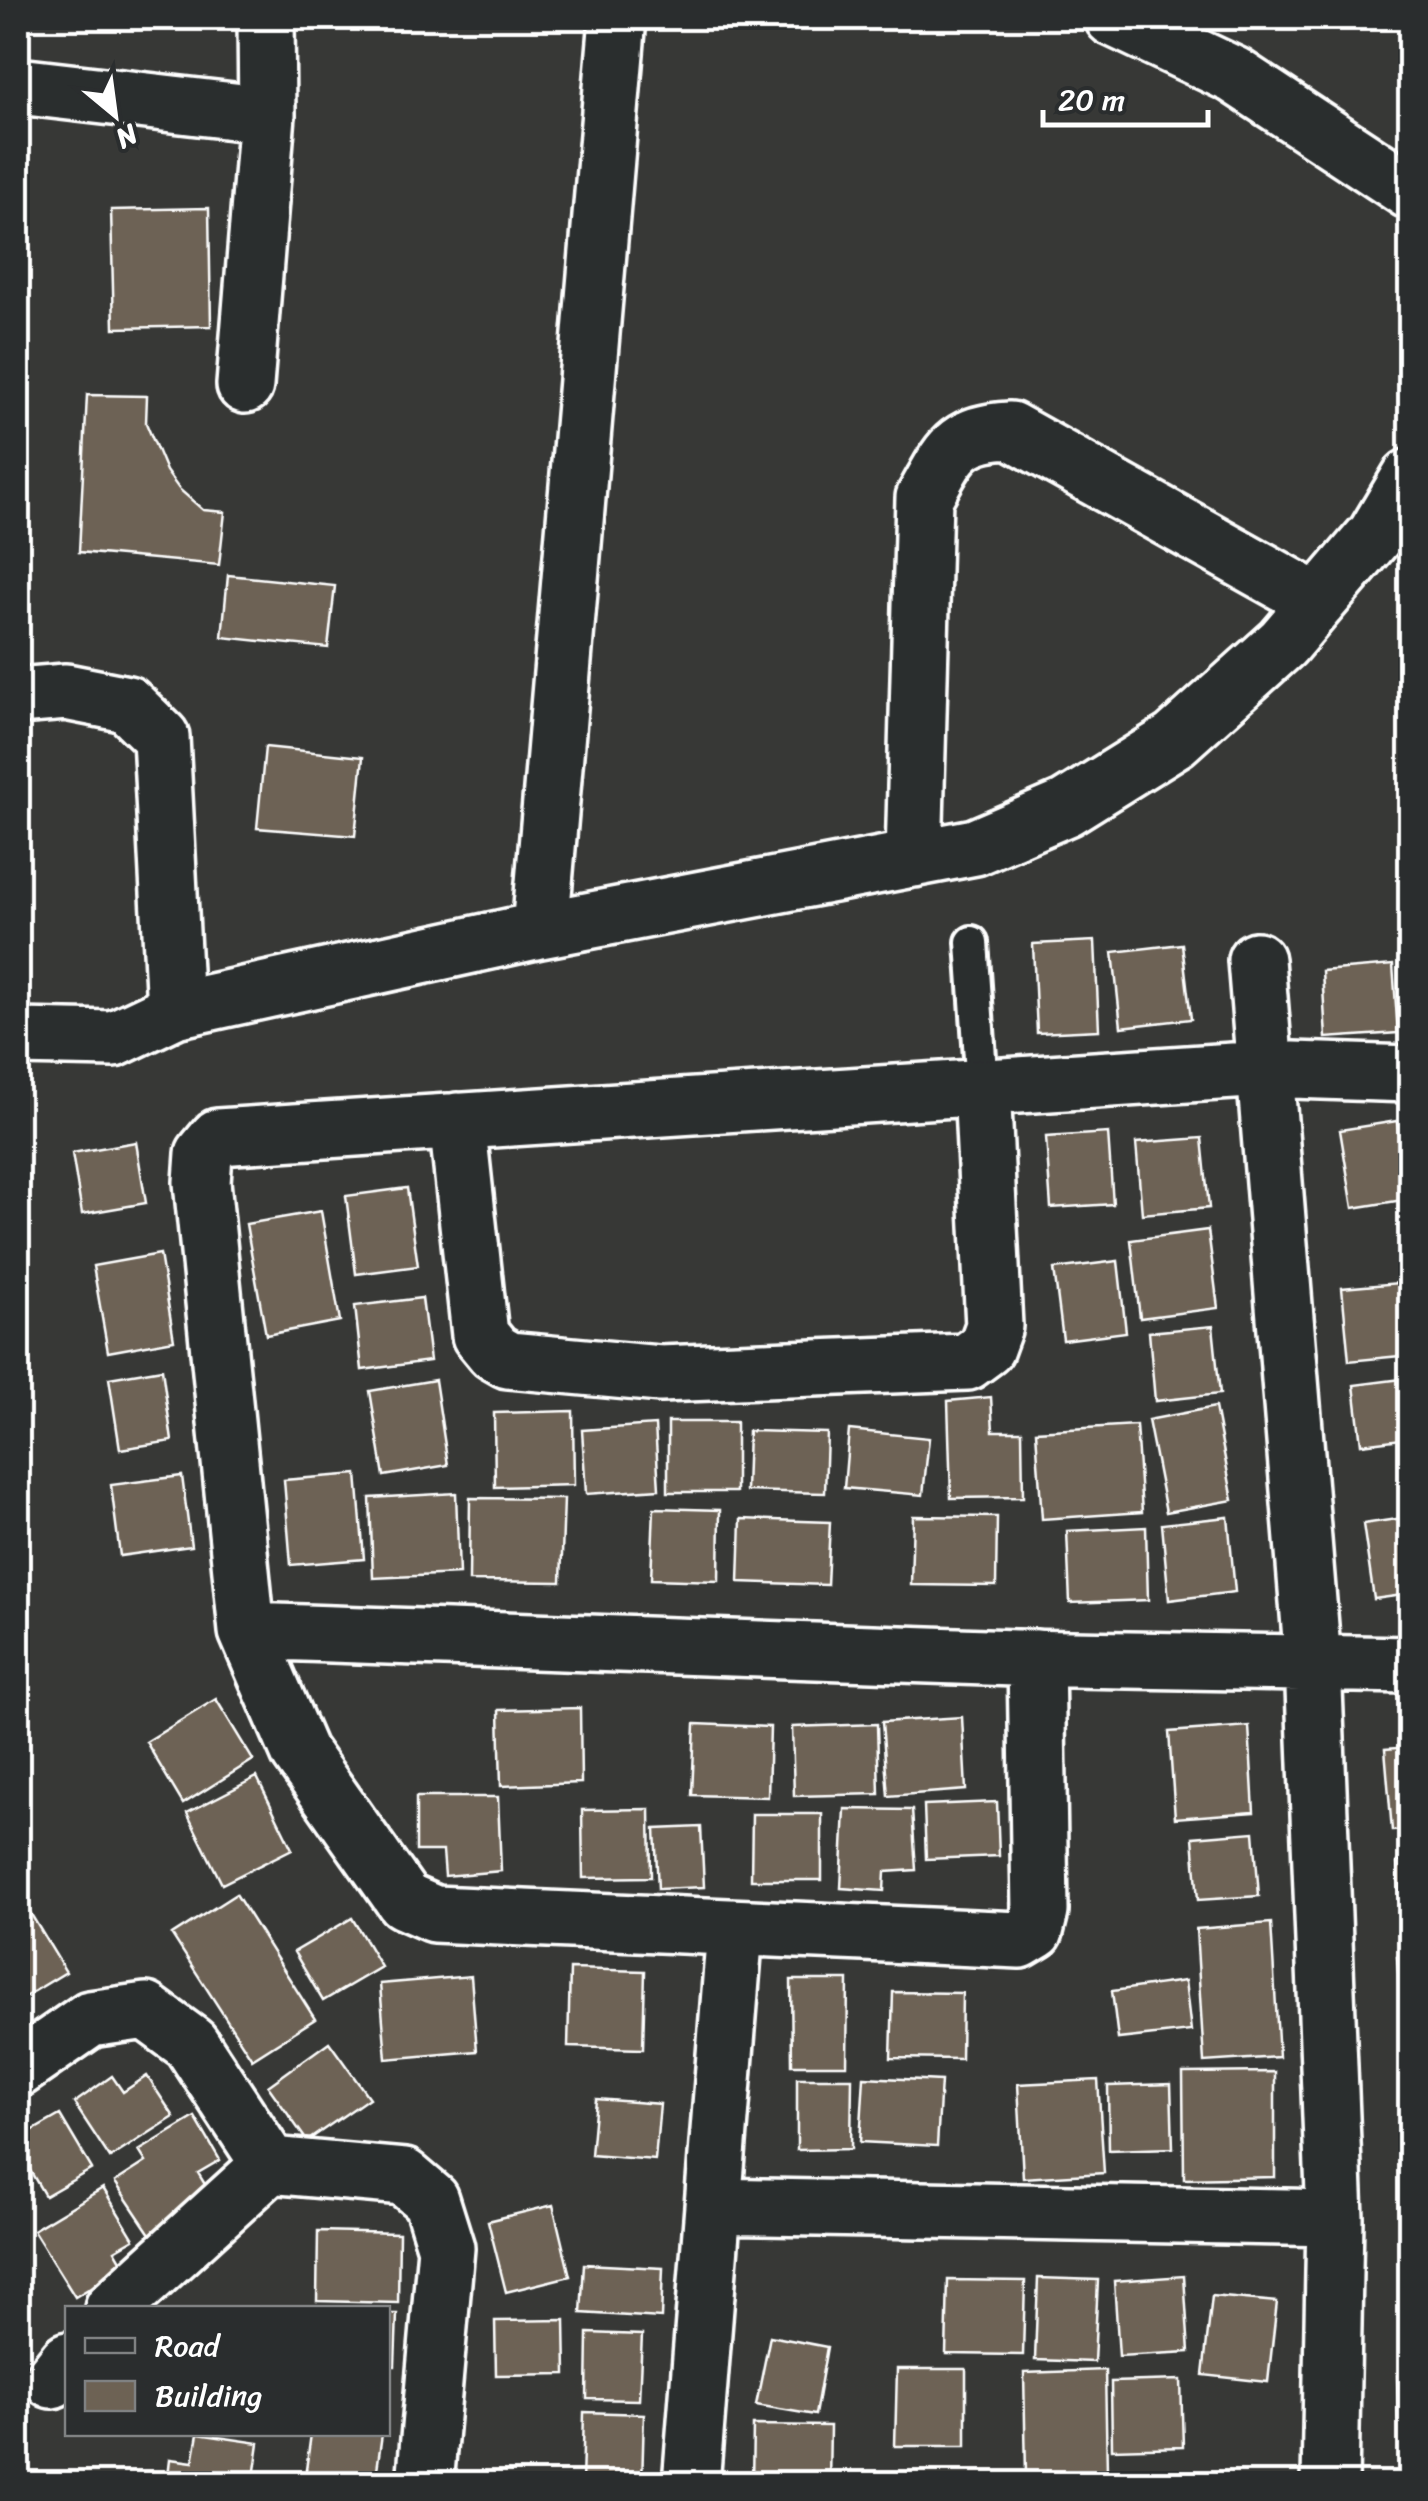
<svg xmlns="http://www.w3.org/2000/svg" width="1428" height="2501" font-family="Sriracha,sans-serif">
	<style>
		.building { fill: #6d6254; stroke: #fff; stroke-width: 2.5 }
		.lines { fill: none; stroke-linecap: round; stroke-linejoin: round }
		.lane-casing { stroke: #fff; stroke-width: 38 }
		.street-casing { stroke: #fff; stroke-width: 62 }
		.lane { stroke: #2a2d2e; stroke-width: 30 }
		.street { stroke: #2a2d2e; stroke-width: 55 }
	</style>
	<rect width="100%" height="100%" fill="#373836"/>
	<filter id="ink" filterUnits="userSpaceOnUse"><feTurbulence type="fractalNoise" baseFrequency=".01" numOctaves="2"/><feDisplacementMap in="SourceGraphic" scale="20" xChannelSelector="R" yChannelSelector="G"/><feConvolveMatrix kernelMatrix="1 2 1 2 8 2 1 2 1" color-interpolation-filters="sRGB"/></filter>
	<g filter="url(#ink)">
		<path class="building" d="M 209,208 L 211,326 L 114,328 L 111,210 Z
			M 87,395 L 147,396 L 146,423 L 166,471 L 179,489 L 203,510 L 225,512 L 219,565 L 79,552 Z
			M 228,575 L 335,586 L 328,648 L 222,637 Z
			M 265,747 L 363,757 L 355,836 L 257,828 Z
			M 1095,941 L 1099,1030 L 1037,1033 L 1033,944 Z
			M 1182,944 L 1191,1019 L 1121,1027 L 1113,952 Z
			M 1393,965 L 1398,1033 L 1326,1038 L 1322,971 Z
			M 1397,1121 L 1409,1199 L 1353,1208 L 1340,1130 Z
			M 1108,1133 L 1113,1204 L 1051,1208 L 1046,1137 Z
			M 1202,1138 L 1209,1208 L 1142,1214 L 1136,1143 Z
			M 136,1142 L 146,1203 L 82,1214 L 72,1153 Z
			M 407,1188 L 418,1266 L 356,1274 L 346,1196 Z
			M 321,1211 L 340,1321 L 266,1335 L 246,1224 Z
			M 1208,1230 L 1218,1308 L 1140,1318 L 1131,1240 Z
			M 160,1254 L 174,1340 L 108,1352 L 93,1266 Z
			M 1118,1261 L 1126,1332 L 1063,1340 L 1054,1269 Z
			M 1410,1282 L 1410,1355 L 1349,1361 L 1342,1288 Z
			M 422,1298 L 430,1361 L 362,1370 L 355,1306 Z
			M 1213,1326 L 1220,1394 L 1155,1401 L 1149,1332 Z
			M 162,1369 L 172,1441 L 120,1449 L 109,1378 Z
			M 1410,1378 L 1410,1438 L 1361,1444 L 1354,1385 Z
			M 435,1380 L 448,1465 L 384,1476 L 370,1391 Z
			M 991,1397 L 993,1431 L 1022,1431 L 1023,1497 L 951,1498 L 948,1401 Z
			M 1215,1407 L 1233,1500 L 1166,1512 L 1148,1420 Z
			M 573,1411 L 574,1485 L 495,1487 L 494,1413 Z
			M 668,1422 L 736,1422 L 736,1492 L 668,1492 Z
			M 655,1425 L 659,1489 L 586,1494 L 582,1430 Z
			M 1136,1425 L 1142,1512 L 1042,1519 L 1036,1431 Z
			M 849,1430 L 929,1438 L 923,1495 L 844,1488 Z
			M 748,1431 L 827,1433 L 825,1493 L 746,1491 Z
			M 357,1474 L 364,1559 L 291,1565 L 284,1480 Z
			M 182,1476 L 191,1546 L 120,1556 L 111,1485 Z
			M 456,1493 L 459,1574 L 373,1578 L 370,1498 Z
			M 470,1498 L 564,1499 L 561,1582 L 469,1581 Z
			M 654,1508 L 720,1510 L 719,1581 L 651,1579 Z
			M 913,1516 L 997,1517 L 996,1586 L 911,1585 Z
			M 1228,1517 L 1235,1592 L 1169,1600 L 1162,1524 Z
			M 1410,1517 L 1410,1594 L 1374,1599 L 1363,1524 Z
			M 741,1519 L 830,1522 L 827,1585 L 739,1582 Z
			M 1146,1527 L 1148,1600 L 1070,1603 L 1067,1531 Z
			M 216,1699 L 253,1760 L 183,1804 L 146,1742 Z
			M 580,1708 L 581,1783 L 501,1786 L 499,1710 Z
			M 962,1717 L 966,1790 L 888,1796 L 882,1722 Z
			M 695,1724 L 770,1727 L 768,1797 L 692,1795 Z
			M 877,1724 L 879,1794 L 794,1796 L 792,1727 Z
			M 1249,1726 L 1254,1812 L 1175,1818 L 1169,1732 Z
			M 1410,1747 L 1410,1830 L 1392,1831 L 1385,1749 Z
			M 257,1777 L 292,1849 L 222,1884 L 187,1813 Z
			M 416,1797 L 498,1797 L 501,1871 L 445,1876 L 443,1851 L 416,1851 Z
			M 997,1802 L 999,1856 L 926,1859 L 924,1805 Z
			M 650,1809 L 651,1877 L 583,1878 L 582,1810 Z
			M 845,1809 L 912,1810 L 916,1870 L 885,1872 L 884,1891 L 841,1888 Z
			M 752,1814 L 822,1814 L 822,1880 L 751,1880 Z
			M 701,1827 L 704,1887 L 658,1889 L 655,1829 Z
			M 1254,1832 L 1259,1896 L 1198,1900 L 1193,1837 Z
			M 1410,1861 L 1410,1942 L 1401,1943 L 1397,1862 Z
			M 236,1894 L 315,2019 L 252,2059 L 172,1935 Z
			M 23,1901 L 66,1972 L 18,2001 L 18,1905 Z
			M 352,1918 L 381,1967 L 323,2001 L 294,1952 Z
			M 1271,1923 L 1279,2057 L 1204,2062 L 1196,1929 Z
			M 1410,1956 L 1410,2026 L 1402,2026 L 1397,1957 Z
			M 570,1969 L 645,1971 L 643,2049 L 568,2047 Z
			M 471,1976 L 477,2051 L 386,2059 L 380,1984 Z
			M 791,1980 L 848,1980 L 847,2065 L 792,2065 Z
			M 1185,1981 L 1191,2031 L 1118,2039 L 1112,1991 Z
			M 893,1992 L 962,1993 L 961,2059 L 891,2058 Z
			M 329,2042 L 369,2098 L 307,2141 L 268,2086 Z
			M 1275,2072 L 1275,2177 L 1184,2179 L 1183,2073 Z
			M 112,2076 L 123,2092 L 147,2076 L 174,2117 L 110,2158 L 74,2103 Z
			M 864,2077 L 941,2081 L 937,2146 L 860,2142 Z
			M 797,2078 L 852,2078 L 851,2149 L 797,2150 Z
			M 1098,2080 L 1104,2173 L 1023,2178 L 1018,2084 Z
			M 1171,2084 L 1173,2148 L 1109,2150 L 1108,2086 Z
			M 596,2099 L 660,2104 L 655,2160 L 591,2155 Z
			M 60,2115 L 92,2169 L 45,2196 L 18,2150 L 18,2139 Z
			M 195,2117 L 220,2160 L 198,2173 L 209,2191 L 154,2240 L 115,2182 L 146,2162 L 139,2151 Z
			M 1407,2155 L 1410,2155 L 1410,2229 L 1404,2229 Z
			M 103,2188 L 134,2239 L 115,2250 L 125,2267 L 75,2297 L 33,2230 Z
			M 553,2205 L 570,2276 L 506,2292 L 488,2221 Z
			M 318,2231 L 399,2233 L 398,2303 L 317,2301 Z
			M 584,2264 L 663,2268 L 661,2318 L 581,2313 Z
			M 1184,2276 L 1189,2352 L 1119,2356 L 1114,2281 Z
			M 1038,2278 L 1098,2280 L 1094,2362 L 1035,2360 Z
			M 948,2280 L 1025,2281 L 1023,2355 L 946,2354 Z
			M 1212,2296 L 1277,2302 L 1268,2382 L 1203,2375 Z
			M 1404,2303 L 1410,2303 L 1410,2351 L 1403,2351 Z
			M 388,2314 L 397,2314 L 395,2366 L 388,2366 Z
			M 565,2320 L 566,2374 L 496,2375 L 495,2321 Z
			M 588,2333 L 642,2335 L 639,2400 L 587,2399 Z
			M 770,2336 L 827,2347 L 815,2415 L 756,2405 Z
			M 897,2369 L 966,2369 L 966,2446 L 895,2446 Z
			M 1105,2370 L 1107,2472 L 1026,2475 L 1024,2373 Z
			M 1397,2375 L 1410,2375 L 1410,2421 L 1398,2421 Z
			M 1181,2380 L 1183,2447 L 1112,2449 L 1111,2382 Z
			M 584,2412 L 644,2414 L 642,2484 L 582,2484 Z
			M 753,2425 L 830,2426 L 829,2484 L 752,2484 Z
			M 198,2434 L 259,2443 L 253,2484 L 167,2484 L 170,2459 L 193,2462 Z
			M 311,2434 L 382,2434 L 375,2484 L 304,2484 Z"/>
		<g class="lines">
			<g class="lane-casing">
				<path id="lane" d="M 972,942 L 982,1087"/>
			</g>
			<g class="street-casing">
				<path id="street" d="M 1113,18 L 1234,75 L 1410,191
					M 18,86 L 267,115
					M 245,385 L 267,115 L 266,18
					M 18,696 L 66,692 L 127,704 L 161,737 L 175,1010
					M 914,859 L 924,498 C 950,453 953,433 1010,430 L 1318,602
					M 540,930 L 618,18
					M 1256,960 L 1313,1663 L 1335,2218 L 1330,2484
					M 18,1037 L 114,1039 L 175,1010 L 540,930 L 975,847 L 1066,808 L 1175,740 L 1283,643 L 1376,534 L 1410,477
					M 457,1121 L 480,1335 L 494,1352 L 508,1360 L 660,1374 L 967,1362 L 986,1348 L 994,1326 L 982,1087
					M 247,1631 L 1015,1658 L 1410,1665
					M 1036,1658 L 1040,1911 L 1035,1931 L 1020,1940 L 434,1914 L 404,1901 L 299,1752 L 247,1631 L 202,1182 L 204,1154 L 218,1137 L 1264,1069 L 1410,1074
					M 18,2069 L 90,2019 L 146,2011 L 191,2044 L 270,2165
					M 713,2206 L 1335,2218
					M 113,2308 L 270,2165 L 404,2177 L 431,2200 L 446,2248 L 425,2484
					M 52,2380 L 68,2360
					M 691,2484 L 735,1929"/>
			</g>
			<use href="#lane" class="lane"/>
			<use href="#street" class="street"/>
		</g>
	</g>
	<rect width="1428" height="2501" fill="none" stroke="#2a2d2e" stroke-width="60"/>
	<rect x="30" y="30" width="1368" height="2441" fill="none" stroke="#fff" stroke-width="4" filter="url(#ink)"/>
	<rect x="65" y="2306" width="325" height="130" fill="#2a2d2e" stroke="#7f8182" stroke-width="2.5"/>
	<rect x="85" y="2338" width="50" height="15" fill="#2a2d2e" stroke="#7f8182" stroke-width="2.5"/>
	<text x="155" y="2356" font-size="30" fill="#ffffff">Road</text>
	<rect x="85" y="2381" width="50" height="30" fill="#6d6254" stroke="#7f8182" stroke-width="2.5"/>
	<text x="155" y="2406" font-size="30" fill="#ffffff">Building</text>
	<g transform="translate(115 115) rotate(151)" stroke="#2a2d2e" stroke-width="8" paint-order="stroke">
	<path d="M0-8L18 38L0 25L-18 38Z" fill="#ffffff"/>
	<text y="-15" font-size="28" font-weight="bold" text-anchor="middle" fill="#ffffff">N</text>
	</g>
	<path d="M1043 110v15h165v-15" fill="none" stroke="#ffffff" stroke-width="5"/>
	<text x="1058" y="110" font-size="30" fill="#ffffff" stroke="#2a2d2e" stroke-width="8" paint-order="stroke">20 m</text>
</svg>
